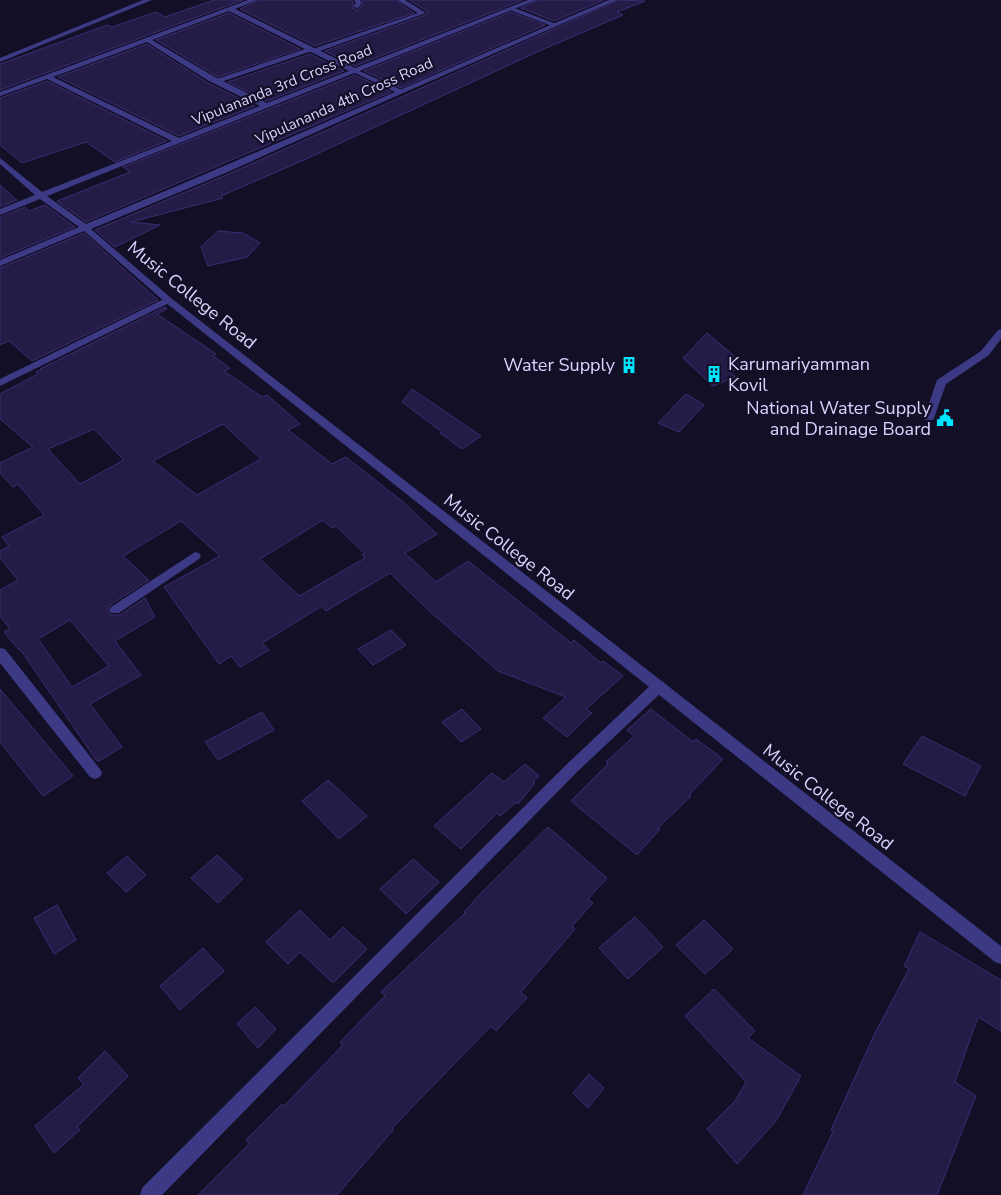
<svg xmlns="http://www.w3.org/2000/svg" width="1001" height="1195" font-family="'Nunito Sans',sans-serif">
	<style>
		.building { fill: #241b47; stroke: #3b2d73; fill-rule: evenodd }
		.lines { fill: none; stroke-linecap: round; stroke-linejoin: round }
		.service { fill: #3d3a85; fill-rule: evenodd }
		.pedestrian { fill: #3d3a85; fill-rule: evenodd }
		.minor { fill: #3d3a85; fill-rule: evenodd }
		.labels { text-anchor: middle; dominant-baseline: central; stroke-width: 4.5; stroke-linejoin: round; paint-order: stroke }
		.far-street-label { font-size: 15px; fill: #d9d4ff; stroke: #130f26 }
		.street-label { font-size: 18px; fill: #d9d4ff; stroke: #130f26 }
		.poi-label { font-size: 18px; fill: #d9d4ff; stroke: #130f26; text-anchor: end }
	</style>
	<rect width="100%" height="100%" fill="#130f26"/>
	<path class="building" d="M 214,0 L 243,0 L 0,90 L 0,64 L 107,25 L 112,27 L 156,12 L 165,17 Z
		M 259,0 L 352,0 L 354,3 L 352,8 L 358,10 L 363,4 L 362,0 L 395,0 L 414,13 L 315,46 L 240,9 Z
		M 409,0 L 523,0 L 355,66 L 325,51 L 428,14 L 427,11 Z
		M 539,0 L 604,0 L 554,21 L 521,8 Z
		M 619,0 L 645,1 L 617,12 L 623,15 L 537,52 L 304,160 L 221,196 L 223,198 L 131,222 L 160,225 L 115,247 L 95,230 L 224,176 Z
		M 511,12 L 545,25 L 401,88 L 364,71 Z
		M 229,13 L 300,49 L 218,77 L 156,40 Z
		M 147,44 L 208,83 L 255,106 L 179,136 L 58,77 Z
		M 310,54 L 344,71 L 267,101 L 228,82 Z
		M 355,75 L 391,92 L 86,222 L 57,201 L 130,172 L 123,167 Z
		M 47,81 L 167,141 L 115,162 L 86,142 L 22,163 L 0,145 L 0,98 Z
		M 0,185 L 17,200 L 0,207 Z
		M 45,205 L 75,227 L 0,258 L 0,217 L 25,207 L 29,211 Z
		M 218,231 L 243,233 L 260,243 L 247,257 L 208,266 L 201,247 Z
		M 84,233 L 158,300 L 32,361 L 9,341 L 0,345 L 0,268 Z
		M 165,307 L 167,309 L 157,314 L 216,354 L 213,356 L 230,368 L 224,371 L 262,397 L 267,395 L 300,424 L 288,430 L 332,464 L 346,457 L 403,502 L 437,534 L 405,553 L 436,582 L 468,561 L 571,643 L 574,640 L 601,663 L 603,661 L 623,676 L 586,709 L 592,713 L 567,737 L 543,718 L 566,697 L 498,671 L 427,609 L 390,573 L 326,611 L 322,606 L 262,643 L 269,650 L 240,667 L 231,656 L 219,664 L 164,587 L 220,556 L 181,521 L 123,556 L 149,580 L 110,605 L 107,611 L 111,615 L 120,615 L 145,598 L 155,617 L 115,641 L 141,675 L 90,704 L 122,747 L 99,761 L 97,761 L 20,649 L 19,650 L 4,632 L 10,629 L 0,616 L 0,590 L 18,580 L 0,558 L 0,551 L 9,546 L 2,537 L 44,515 L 18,484 L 13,487 L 0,473 L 0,463 L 33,447 L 0,419 L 0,394 L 38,374 L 36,372 L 41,370 L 40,369 ZM 223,424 L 261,459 L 197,495 L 153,461 ZM 94,429 L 124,460 L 80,484 L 48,449 ZM 323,520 L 332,528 L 336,526 L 365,554 L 362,555 L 365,558 L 299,596 L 260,559 ZM 70,620 L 109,666 L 72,687 L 38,639 Z
		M 707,333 L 746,366 L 730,372 L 736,377 L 713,386 L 683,358 Z
		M 412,389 L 481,436 L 462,449 L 440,433 L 442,432 L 402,402 Z
		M 686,394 L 704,405 L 679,432 L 658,423 Z
		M 391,630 L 406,645 L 373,665 L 358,649 Z
		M 0,689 L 73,776 L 43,796 L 0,742 Z
		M 462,709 L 481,729 L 461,742 L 442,722 Z
		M 651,709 L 693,742 L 696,739 L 723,759 L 689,795 L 691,796 L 658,828 L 660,829 L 637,855 L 571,801 L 608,764 L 606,762 L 634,736 L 627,730 Z
		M 262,712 L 274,730 L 218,760 L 205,742 Z
		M 922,736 L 981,766 L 965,796 L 903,764 Z
		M 525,764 L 539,776 L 533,782 L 535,783 L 518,804 L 516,802 L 500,816 L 497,813 L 461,849 L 434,826 L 492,773 L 504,782 Z
		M 328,780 L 367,816 L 339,839 L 302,801 Z
		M 548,827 L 607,878 L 588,899 L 593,903 L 572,926 L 575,929 L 521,992 L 527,998 L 496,1031 L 491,1026 L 392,1128 L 393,1130 L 337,1195 L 198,1195 L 249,1144 L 246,1140 L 282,1104 L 284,1106 L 343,1045 L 340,1042 L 385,996 L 381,992 L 465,913 L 464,912 L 485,889 Z
		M 217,855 L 243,879 L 218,903 L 191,878 Z
		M 127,856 L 146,875 L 126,892 L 107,873 Z
		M 413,859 L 439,882 L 406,914 L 380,889 Z
		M 57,905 L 76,940 L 54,954 L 34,918 Z
		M 300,910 L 330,940 L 343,927 L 367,949 L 333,983 L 300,952 L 288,964 L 266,942 Z
		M 635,917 L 663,947 L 628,979 L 599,948 Z
		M 704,920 L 733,949 L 705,974 L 676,945 Z
		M 920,932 L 1001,980 L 1001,1031 L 978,1017 L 955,1082 L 976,1096 L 937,1195 L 803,1195 L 833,1132 L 831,1130 L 874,1035 L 909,969 L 904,966 Z
		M 203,948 L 224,971 L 180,1010 L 160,986 Z
		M 714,989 L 755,1031 L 748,1038 L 801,1076 L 776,1121 L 737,1164 L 707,1129 L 735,1101 L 746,1082 L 685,1016 Z
		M 255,1007 L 276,1029 L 258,1048 L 237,1024 Z
		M 105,1051 L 128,1076 L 77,1127 L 80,1130 L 54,1153 L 35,1126 L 84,1084 L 78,1078 Z
		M 589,1074 L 604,1088 L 588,1108 L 573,1093 Z"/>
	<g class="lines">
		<path class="service" d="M 354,0 L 360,0 L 362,3 L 358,8 L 353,7 L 356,3 Z
			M 397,0 L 405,0 L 426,13 L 317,52 L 312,51 L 218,83 L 211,81 L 308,48 L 313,49 L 418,13 Z
			M 512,7 L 556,24 L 557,25 L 552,26 L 510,10 L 509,9 Z
			M 353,70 L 357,70 L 404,91 L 397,93 L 353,72 Z
			M 168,297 L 171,298 L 171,302 L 0,386 L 0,379 Z
			M 1001,329 L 1001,339 L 989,355 L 946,384 L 934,418 L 933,420 L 925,420 L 924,418 L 937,380 L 981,351 L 998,330 Z
			M 0,648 L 5,649 L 100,769 L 102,773 L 100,777 L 95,779 L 90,777 L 0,663 Z
			M 659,681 L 664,682 L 666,686 L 664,690 L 577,772 L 162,1195 L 140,1195 L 142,1188 L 567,764 L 654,682 Z"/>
		<path class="pedestrian" d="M 195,552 L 199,553 L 201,556 L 199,559 L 119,613 L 111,613 L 109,610 L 111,607 Z"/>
		<path class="minor" d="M 143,0 L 152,0 L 0,62 L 0,58 Z
			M 248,0 L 257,0 L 235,9 L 355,68 L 528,0 L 537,0 L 47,196 L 86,224 C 261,152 434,74 609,0 L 617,0 L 403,93 L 223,174 L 91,229 L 171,298 L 1001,946 L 1001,964 L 995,962 L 165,302 L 84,231 L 0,266 L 0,260 L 79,227 L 40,199 L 0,215 L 0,209 L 35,195 L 0,164 L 0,158 L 42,192 L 172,141 L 47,79 L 0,96 L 0,92 ZM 229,11 L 349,71 L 267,103 L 215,77 L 152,40 ZM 147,42 L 209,81 L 260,106 L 179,138 L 53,77 Z"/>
	</g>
	<defs>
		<g id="building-bare" transform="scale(1.35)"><path d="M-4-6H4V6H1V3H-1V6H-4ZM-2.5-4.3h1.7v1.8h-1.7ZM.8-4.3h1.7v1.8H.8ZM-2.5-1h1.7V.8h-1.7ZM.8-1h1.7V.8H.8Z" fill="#00e5ff" stroke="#130f26" stroke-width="2.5" paint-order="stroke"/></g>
		<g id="civic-bare" transform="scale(1.35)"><path d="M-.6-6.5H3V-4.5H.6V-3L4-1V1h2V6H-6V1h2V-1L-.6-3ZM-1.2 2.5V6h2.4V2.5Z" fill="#00e5ff" stroke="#130f26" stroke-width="2.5" paint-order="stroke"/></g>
	</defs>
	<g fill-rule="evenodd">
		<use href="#building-bare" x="629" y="365"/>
		<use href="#building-bare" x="714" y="374"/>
		<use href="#civic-bare" x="945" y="418"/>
	</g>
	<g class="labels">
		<g class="far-street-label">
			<text transform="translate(282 85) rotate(-22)">Vipulananda 3rd Cross Road</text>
			<text transform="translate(344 101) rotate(-24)">Vipulananda 4th Cross Road</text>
		</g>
		<g class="street-label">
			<text transform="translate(192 295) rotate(39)">Music College Road</text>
			<text transform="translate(509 547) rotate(38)">Music College Road</text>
			<text transform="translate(828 797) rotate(38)">Music College Road</text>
		</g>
		<g class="poi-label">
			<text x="728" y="364" text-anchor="start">Karumariyamman<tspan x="728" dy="21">Kovil</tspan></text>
			<text x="615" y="365">Water Supply</text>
			<text x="931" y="408">National Water Supply<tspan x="931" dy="21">and Drainage Board</tspan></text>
		</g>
	</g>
</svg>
